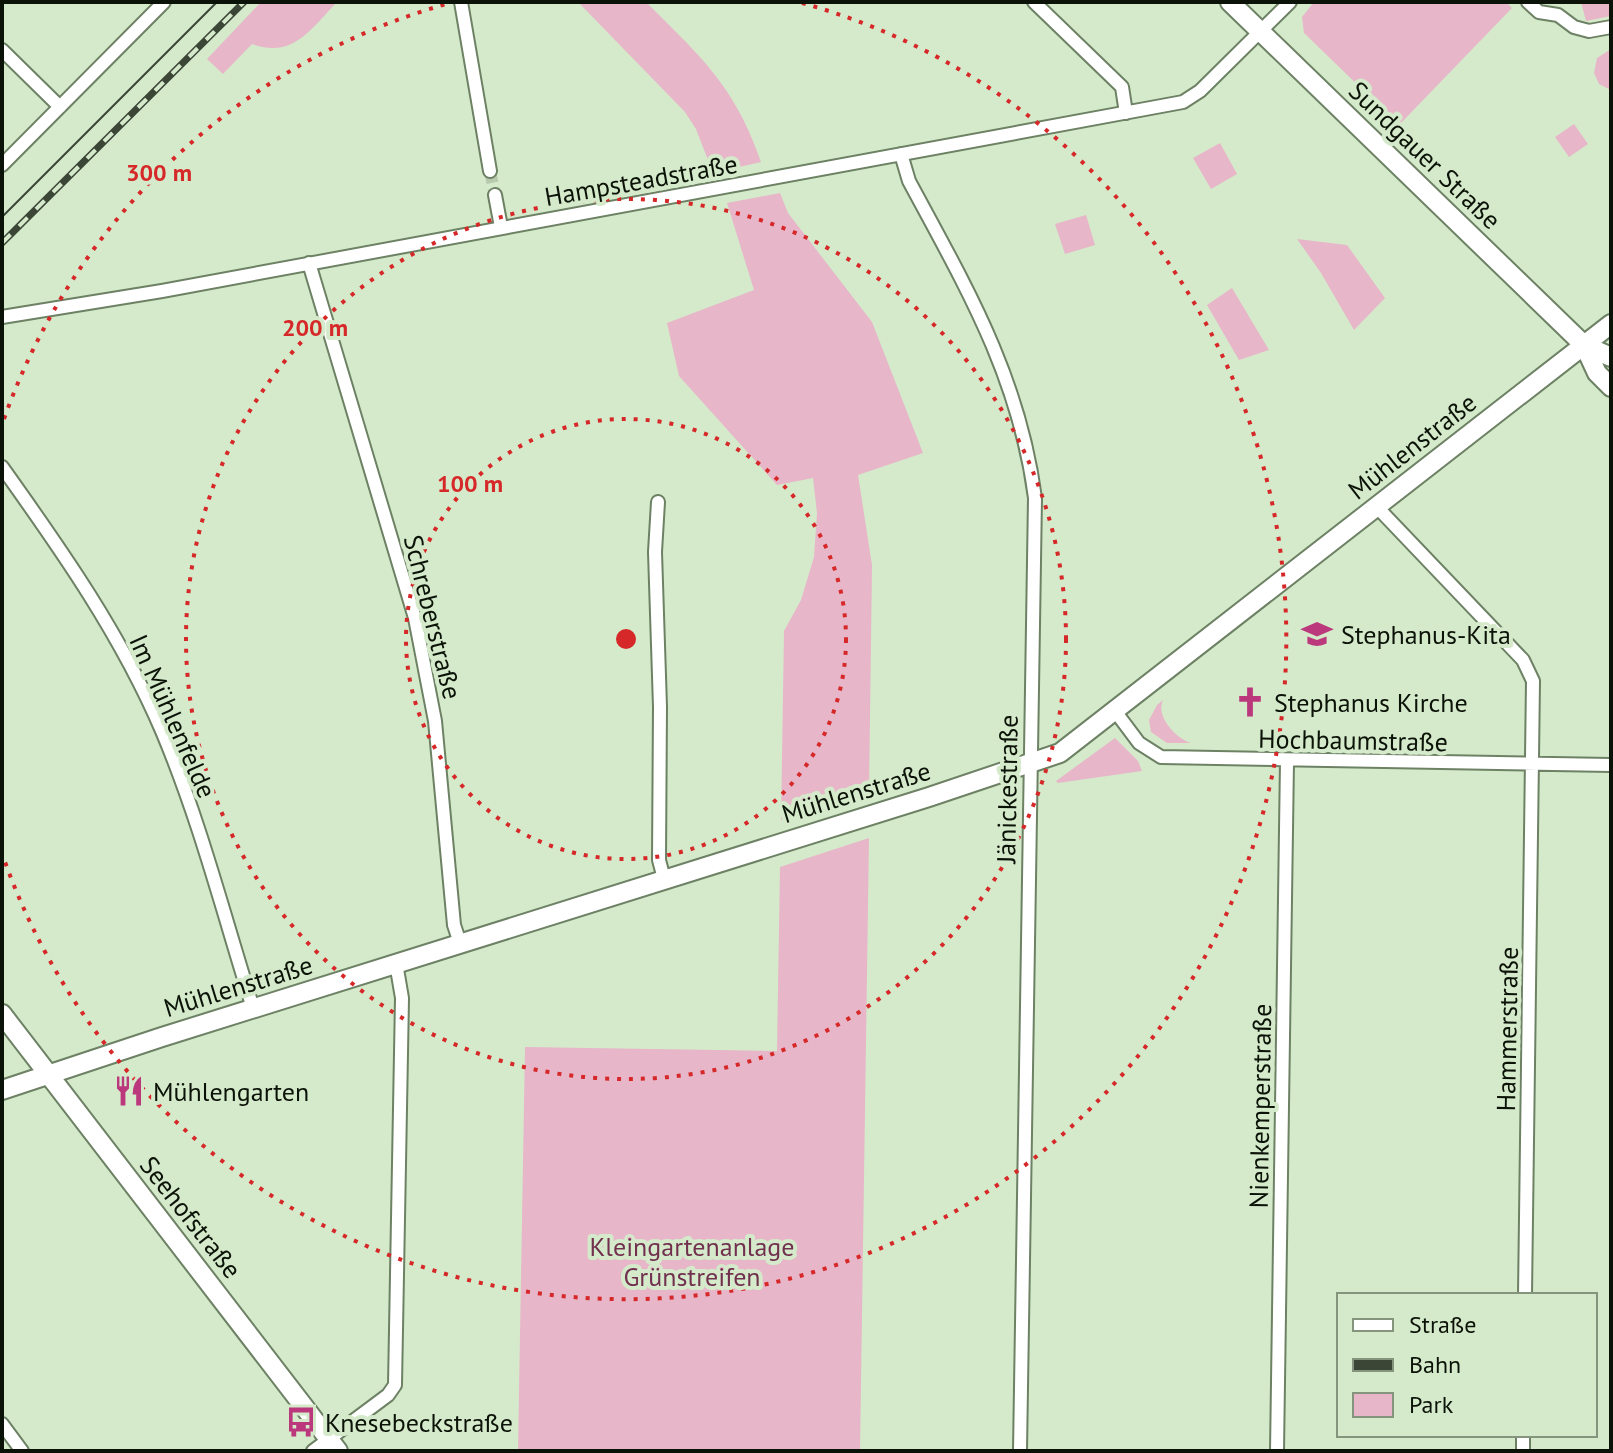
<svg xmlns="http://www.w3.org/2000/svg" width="1613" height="1453" font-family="'PT Sans',sans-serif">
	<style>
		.green { fill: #e7b6c9 }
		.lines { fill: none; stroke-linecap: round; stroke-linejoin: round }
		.street-tunnel { stroke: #b7caae; stroke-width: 12; stroke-dasharray: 12 6; stroke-linecap: butt }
		.street-casing { stroke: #6d8164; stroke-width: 16 }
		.secondary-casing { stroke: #6d8164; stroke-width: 22 }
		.street { stroke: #fff; stroke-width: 12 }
		.secondary { stroke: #fff; stroke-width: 18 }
		.tram { stroke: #3c4637; stroke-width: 2 }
		.rail-casing { stroke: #3c4637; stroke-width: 7 }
		.rail { stroke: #d5eacb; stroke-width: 4; stroke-dasharray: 12; stroke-linecap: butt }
		.ring { fill: none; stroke: #d62828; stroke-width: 4; stroke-dasharray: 4 8 }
		.labels { text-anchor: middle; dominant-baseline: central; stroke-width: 8; stroke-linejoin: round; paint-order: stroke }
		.street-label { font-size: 26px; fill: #0b1207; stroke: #d5eacb }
		.poi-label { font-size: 26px; fill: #0b1207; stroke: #d5eacb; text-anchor: start }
		.park-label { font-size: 26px; fill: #72304f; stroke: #d5eacb }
		.centre { fill: #d62828; stroke: #d5eacb; stroke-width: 4 }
		.ring-label { font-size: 24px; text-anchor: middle; font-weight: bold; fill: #d62828; stroke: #d5eacb; stroke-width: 8; stroke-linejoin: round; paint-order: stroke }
	</style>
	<rect width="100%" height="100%" fill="#d5eacb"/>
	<path class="green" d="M 261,2 L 337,2 C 311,29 293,59 252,44 L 223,74 L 207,59 Z
		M 578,2 L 646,2 C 701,57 735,86 761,162 L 713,173 L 696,129 L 685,112 Z
		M 1314,2 L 1506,2 L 1512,8 L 1399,125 L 1304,33 L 1302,17 Z
		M 1581,2 L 1611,2 L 1611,16 L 1586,21 Z
		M 1611,49 L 1611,90 L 1599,84 L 1594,73 L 1597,58 Z
		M 1574,124 L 1588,144 L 1569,157 L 1555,137 Z
		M 1220,143 L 1237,174 L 1211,189 L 1193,158 Z
		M 780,193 L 788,213 L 872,322 L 923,453 L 858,475 L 872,565 L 869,793 L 781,820 L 784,631 L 801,600 L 814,557 L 817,513 L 813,478 L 777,485 L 679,376 L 667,323 L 754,290 L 727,203 Z
		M 1086,215 L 1095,245 L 1065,254 L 1055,224 Z
		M 1297,239 L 1347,245 L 1385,298 L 1354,330 L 1321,273 Z
		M 1232,288 L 1269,350 L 1239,360 L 1207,305 Z
		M 1163,700 C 1155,717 1177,739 1191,743 L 1167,743 L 1151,732 L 1149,720 L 1157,705 Z
		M 1115,738 L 1138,761 L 1142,771 L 1058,783 L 1056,781 Z
		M 869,838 L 860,1451 L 518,1451 L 525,1047 L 777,1051 L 780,867 Z"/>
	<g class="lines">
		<path class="street-tunnel" d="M 490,171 L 495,195"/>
		<g class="street-casing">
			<path id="street" d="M 461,2 L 490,171
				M 1034,2 L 1122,87 L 1126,113
				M 1528,2 L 1539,12 L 1558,15 L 1574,27 L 1589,31 L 1611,27
				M 2,50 L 60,107
				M 901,154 L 909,181 C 966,287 1019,376 1035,498 L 1020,1451
				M 2,165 L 164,2
				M 495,195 L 501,227
				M 309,263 L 415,618 L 435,721 L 454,925 L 460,943
				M 2,317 L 162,291 L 1183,102 L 1200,91 L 1290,2
				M 2,467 C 62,551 121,635 162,731 C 200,821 224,916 253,1008
				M 658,502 L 655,552 L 660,707 L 659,860 L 664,879
				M 1377,507 L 1523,660 L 1533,681 L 1525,1295
				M 1115,711 L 1139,743 L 1161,757 L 1611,765
				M 2,1424 L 22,1451
				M 313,1451 L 388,1395 L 395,1385 L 402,998 L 396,963
				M 1277,1451 L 1287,761
				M 1523,1451 L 1523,1435"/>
		</g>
		<g class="secondary-casing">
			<path id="secondary" d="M 1230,2 L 1584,345 L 1611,357
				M 1584,345 L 1597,373 L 1611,387
				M 2,1014 L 338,1451
				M 2,1090 L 162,1037 L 929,797 L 1060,753 L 1611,324"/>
		</g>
		<use href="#street" class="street"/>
		<use href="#secondary" class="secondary"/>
		<path class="tram" d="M 2,217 L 217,2"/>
		<g class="rail-casing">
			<path id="rail" d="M 2,243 L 244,2"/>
		</g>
		<use href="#rail" class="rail"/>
	</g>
	<g class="ring">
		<circle cx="626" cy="639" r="220"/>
		<circle cx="626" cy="639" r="440"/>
		<path d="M4 419A660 660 0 0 1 450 3M802 3A660 660 0 1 1 4 859"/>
	</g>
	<defs>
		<g id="school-bare" transform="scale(2.4)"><path d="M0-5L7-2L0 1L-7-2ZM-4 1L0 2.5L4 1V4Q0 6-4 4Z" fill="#bc387c" stroke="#d5eacb" stroke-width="2.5" paint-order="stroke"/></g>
		<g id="church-bare" transform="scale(2.4)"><path d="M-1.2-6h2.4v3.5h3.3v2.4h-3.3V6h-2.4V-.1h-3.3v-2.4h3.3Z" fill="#bc387c" stroke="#d5eacb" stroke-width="2.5" paint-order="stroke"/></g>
		<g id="restaurant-bare" transform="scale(2.4)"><path d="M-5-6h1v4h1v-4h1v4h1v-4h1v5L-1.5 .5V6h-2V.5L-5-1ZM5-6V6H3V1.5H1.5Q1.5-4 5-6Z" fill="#bc387c" stroke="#d5eacb" stroke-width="2.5" paint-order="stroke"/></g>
		<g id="bus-bare" transform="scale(2.4)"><path d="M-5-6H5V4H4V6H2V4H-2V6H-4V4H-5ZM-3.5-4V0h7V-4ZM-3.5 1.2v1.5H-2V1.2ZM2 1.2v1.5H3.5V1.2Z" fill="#bc387c" stroke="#d5eacb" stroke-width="2.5" paint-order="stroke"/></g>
	</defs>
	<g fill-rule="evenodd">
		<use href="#school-bare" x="1317" y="634"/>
		<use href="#church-bare" x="1250" y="702"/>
		<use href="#restaurant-bare" x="129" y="1091"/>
		<use href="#bus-bare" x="301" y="1422"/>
	</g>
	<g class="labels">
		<g class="street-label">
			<text transform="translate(1425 155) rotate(44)">Sundgauer Straße</text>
			<text transform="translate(641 180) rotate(-10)">Hampsteadstraße</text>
			<text transform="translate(1412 446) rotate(-38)">Mühlenstraße</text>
			<text transform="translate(433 617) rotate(76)">Schreberstraße</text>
			<text transform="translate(173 716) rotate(66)">Im Mühlenfelde</text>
			<text transform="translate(1353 740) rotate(1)">Hochbaumstraße</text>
			<text transform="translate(1007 789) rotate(-89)">Jänickestraße</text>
			<text transform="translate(856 792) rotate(-17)">Mühlenstraße</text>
			<text transform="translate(238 986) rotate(-17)">Mühlenstraße</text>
			<text transform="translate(1507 1029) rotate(-89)">Hammerstraße</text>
			<text transform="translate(1260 1106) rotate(-89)">Nienkemperstraße</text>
			<text transform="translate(191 1217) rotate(52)">Seehofstraße</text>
		</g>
		<g class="poi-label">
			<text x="1341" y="634">Stephanus-Kita</text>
			<text x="1274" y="702">Stephanus Kirche</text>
			<text x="153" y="1091">Mühlengarten</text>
			<text x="325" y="1422">Knesebeckstraße</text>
		</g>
		<g class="park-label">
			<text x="692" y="1246">Kleingartenanlage<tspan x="692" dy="30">Grünstreifen</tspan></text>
		</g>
	</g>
	<circle cx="626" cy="639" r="12" class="centre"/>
	<g class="ring-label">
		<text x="159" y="181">300 m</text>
		<text x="315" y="336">200 m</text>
		<text x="470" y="492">100 m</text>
	</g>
	<rect width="1613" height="1453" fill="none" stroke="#0b1207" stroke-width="8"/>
	<rect x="1337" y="1293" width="260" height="144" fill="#d5eacb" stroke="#84947d" stroke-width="2"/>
	<rect x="1353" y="1319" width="40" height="12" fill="#ffffff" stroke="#84947d" stroke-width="2"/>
	<text x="1409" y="1333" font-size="24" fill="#0b1207">Straße</text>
	<rect x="1353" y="1359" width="40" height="12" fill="#3c4637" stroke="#84947d" stroke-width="2"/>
	<text x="1409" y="1373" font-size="24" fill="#0b1207">Bahn</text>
	<rect x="1353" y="1393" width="40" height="24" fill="#e7b6c9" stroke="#84947d" stroke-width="2"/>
	<text x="1409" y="1413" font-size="24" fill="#0b1207">Park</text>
</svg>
